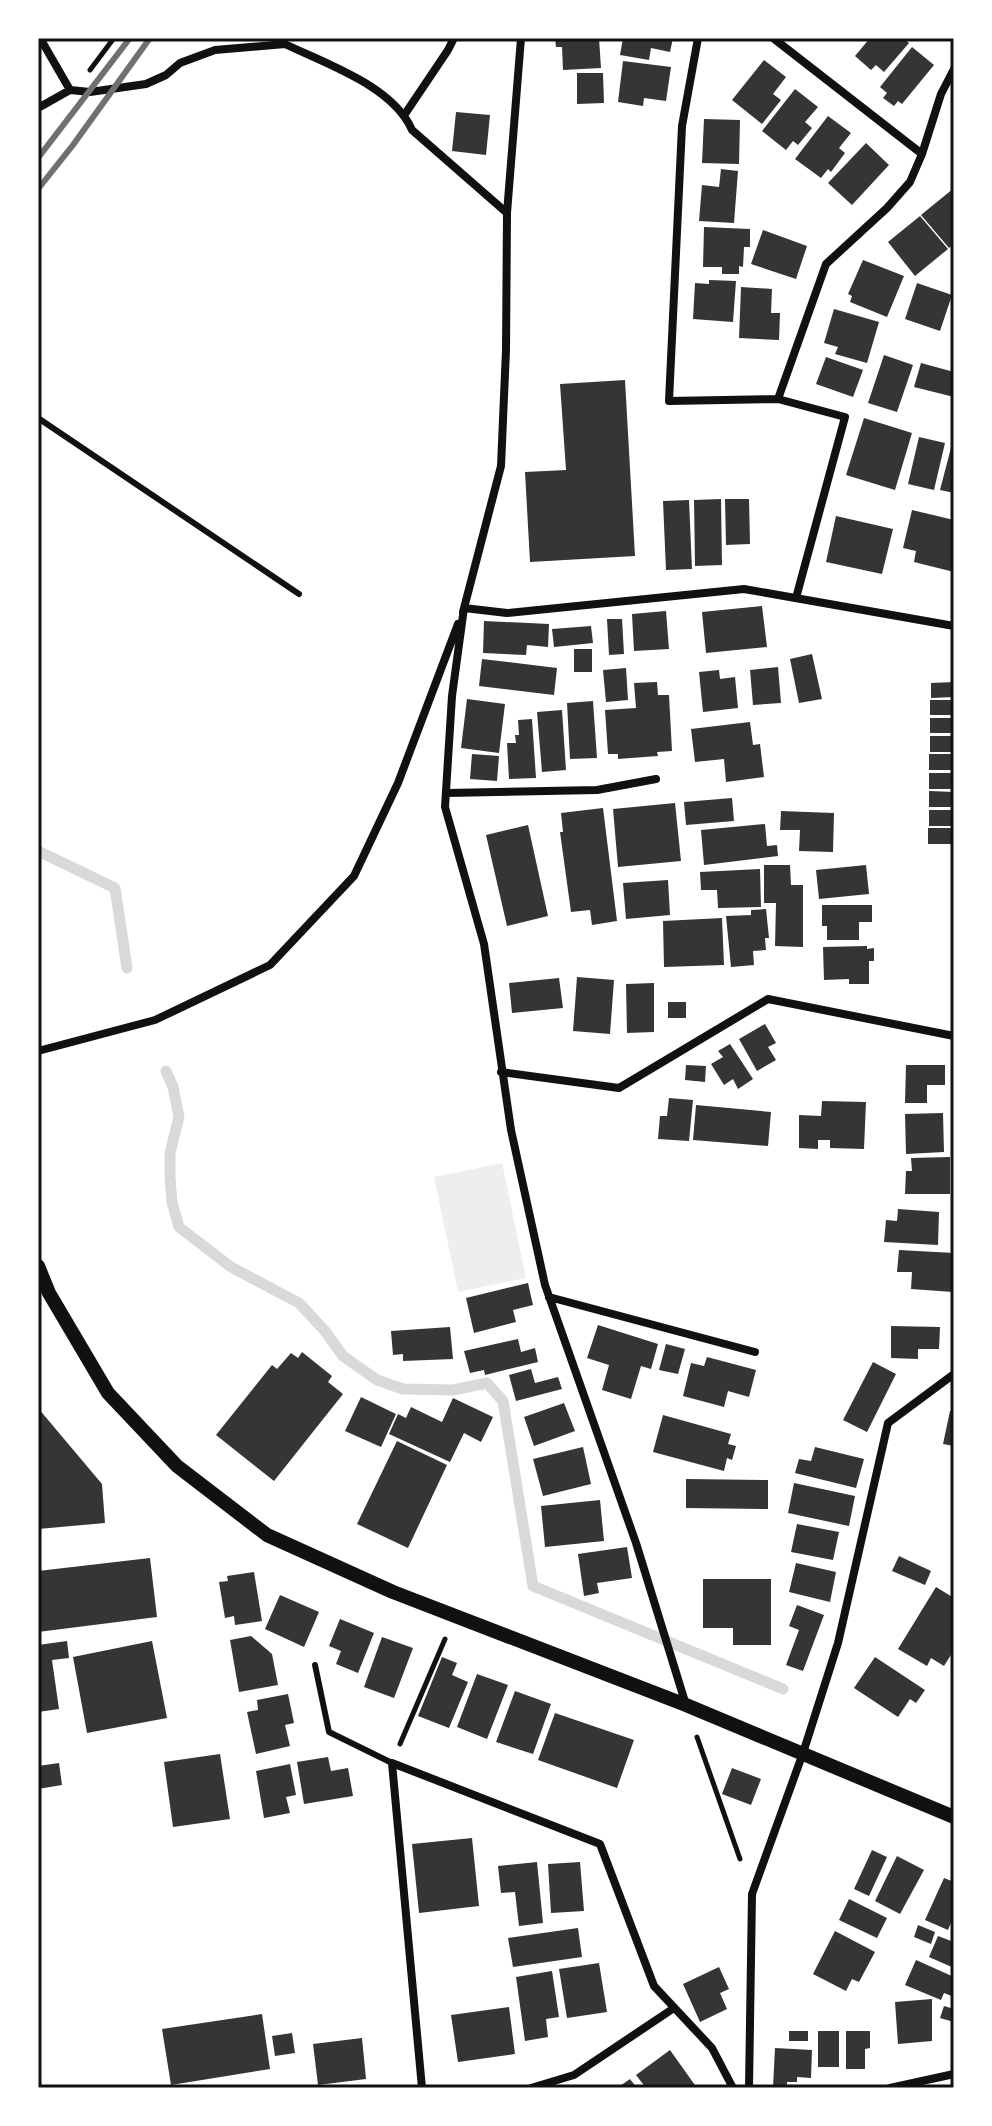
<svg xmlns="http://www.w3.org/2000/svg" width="992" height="2126" font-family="Overpass,sans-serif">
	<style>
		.green { fill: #eee }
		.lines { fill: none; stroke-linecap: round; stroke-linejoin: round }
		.stream { stroke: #d9d9d9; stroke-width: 11 }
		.building { fill: #353535 }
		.path { stroke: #111; stroke-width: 5 }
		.service { stroke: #111; stroke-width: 6 }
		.minor { stroke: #111; stroke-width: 8 }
		.tertiary { stroke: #111; stroke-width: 14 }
		.rail { stroke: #707070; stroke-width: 6 }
		.neatline { fill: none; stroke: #111; stroke-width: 3 }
	</style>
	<rect width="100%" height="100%" fill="#fff"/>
	<path class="green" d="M 502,1163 L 526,1278 L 458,1292 L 434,1177 Z"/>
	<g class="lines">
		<path class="stream" d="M 38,851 L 115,888 L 127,968
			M 166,1071 L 173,1087 L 179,1117 L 170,1153 L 170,1178 L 172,1202 L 179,1227 L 231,1267 L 299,1303 L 325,1331 L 343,1356 L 377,1380 L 403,1389 L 453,1390 L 487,1383 L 503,1401 L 533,1586 L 783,1689"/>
	</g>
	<path class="building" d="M 555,38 L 599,38 L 601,68 L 563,70 L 562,47 L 556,47 Z
		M 623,38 L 673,38 L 670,52 L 651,48 L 649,60 L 620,55 Z
		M 870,38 L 903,38 L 909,43 L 884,72 L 876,65 L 871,70 L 855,56 Z
		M 912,47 L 934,65 L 902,104 L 898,101 L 894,106 L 883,98 L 887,93 L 880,87 Z
		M 764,60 L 786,77 L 773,94 L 781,100 L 762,124 L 732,100 Z
		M 623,61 L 671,67 L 666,101 L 644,98 L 643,106 L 618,102 Z
		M 577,73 L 603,73 L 604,103 L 577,104 Z
		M 795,89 L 818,107 L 805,122 L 812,128 L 798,145 L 793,141 L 786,150 L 762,131 Z
		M 456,112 L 490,115 L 486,155 L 452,151 Z
		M 828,116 L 851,133 L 839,148 L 845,153 L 831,172 L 828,169 L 821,178 L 795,159 Z
		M 704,119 L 740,120 L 739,164 L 702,163 Z
		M 866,143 L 889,165 L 852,205 L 828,183 Z
		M 721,169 L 738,171 L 734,223 L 699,221 L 702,185 L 719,187 Z
		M 954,188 L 954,244 L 949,248 L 921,215 Z
		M 920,216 L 948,249 L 915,276 L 888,242 Z
		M 704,227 L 750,229 L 750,247 L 744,247 L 743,267 L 739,266 L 739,274 L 722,274 L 722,267 L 703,267 Z
		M 763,230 L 807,246 L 796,279 L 751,264 Z
		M 863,260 L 904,276 L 887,317 L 850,302 L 852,296 L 848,294 Z
		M 709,280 L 736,281 L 733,322 L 693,319 L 695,283 L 709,284 Z
		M 917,283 L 952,295 L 940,331 L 905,319 Z
		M 741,287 L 772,289 L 771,313 L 780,313 L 779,340 L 739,338 Z
		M 834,309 L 879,322 L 867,363 L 835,354 L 838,347 L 824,343 Z
		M 884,355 L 913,365 L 897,412 L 868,403 Z
		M 826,357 L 863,370 L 853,397 L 816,384 Z
		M 921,363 L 954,372 L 954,397 L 914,387 Z
		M 625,380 L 635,556 L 530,562 L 525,472 L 566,470 L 560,384 Z
		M 864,418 L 912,433 L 895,490 L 846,475 Z
		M 919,437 L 945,443 L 934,490 L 908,484 Z
		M 953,440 L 954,440 L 954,493 L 940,490 Z
		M 721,499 L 722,565 L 695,566 L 694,500 Z
		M 725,499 L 749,499 L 750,544 L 726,545 Z
		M 689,500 L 692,569 L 666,570 L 663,501 Z
		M 912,510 L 954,520 L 954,572 L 914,562 L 916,551 L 903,548 Z
		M 836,516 L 893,529 L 882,574 L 826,562 Z
		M 762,606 L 767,647 L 706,653 L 702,612 Z
		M 666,611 L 669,649 L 634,651 L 632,614 Z
		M 607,619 L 622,619 L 624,654 L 609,655 Z
		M 484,621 L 549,624 L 548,647 L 527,645 L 526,655 L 483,653 Z
		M 591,626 L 593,643 L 554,647 L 552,629 Z
		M 574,649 L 592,649 L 592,672 L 574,672 Z
		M 812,654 L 822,699 L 799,703 L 790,659 Z
		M 482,659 L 557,668 L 554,695 L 479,686 Z
		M 778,667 L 781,703 L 753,705 L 750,670 Z
		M 626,668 L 628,700 L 606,702 L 603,670 Z
		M 719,670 L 720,679 L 735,677 L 738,708 L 703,712 L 699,672 Z
		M 657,682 L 658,695 L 669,695 L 672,751 L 657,752 L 658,756 L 618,759 L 618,754 L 608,754 L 605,710 L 636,708 L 634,683 Z
		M 954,682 L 954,697 L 931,698 L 931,683 Z
		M 467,699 L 505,704 L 499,753 L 461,748 Z
		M 930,700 L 954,700 L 954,715 L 930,715 Z
		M 593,701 L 597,758 L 570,759 L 567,703 Z
		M 562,710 L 566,770 L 542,772 L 537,712 Z
		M 930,718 L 954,718 L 954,733 L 930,733 Z
		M 532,719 L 536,778 L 509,779 L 507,743 L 516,743 L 515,735 L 519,735 L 518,720 Z
		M 750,722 L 753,745 L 760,744 L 764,777 L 726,782 L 724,759 L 695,762 L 691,729 Z
		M 930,736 L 954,736 L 954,752 L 930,752 Z
		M 472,754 L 499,756 L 497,781 L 470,779 Z
		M 929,754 L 954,754 L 954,770 L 929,770 Z
		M 929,773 L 954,773 L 954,789 L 929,789 Z
		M 929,791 L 954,792 L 954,807 L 929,807 Z
		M 732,798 L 734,821 L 686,825 L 684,802 Z
		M 675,803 L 681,861 L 618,867 L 613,809 Z
		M 603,808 L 617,921 L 592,925 L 590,910 L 571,912 L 560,832 L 563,832 L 561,813 Z
		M 929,810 L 954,810 L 954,826 L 929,826 Z
		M 781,811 L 834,813 L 833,852 L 799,851 L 800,830 L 780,830 Z
		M 765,824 L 767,846 L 777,845 L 778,856 L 704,865 L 701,830 Z
		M 528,825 L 548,916 L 507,926 L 486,835 Z
		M 928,828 L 954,828 L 954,844 L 928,844 Z
		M 764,865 L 790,865 L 791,885 L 803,885 L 803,947 L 775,946 L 776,903 L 764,903 Z
		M 866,865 L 869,894 L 819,899 L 816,870 Z
		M 760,869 L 761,907 L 718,908 L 717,890 L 701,890 L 700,872 Z
		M 668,880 L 670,915 L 626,919 L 623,883 Z
		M 822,905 L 872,905 L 872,922 L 859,922 L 859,940 L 827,940 L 827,926 L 822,926 Z
		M 766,909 L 769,938 L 765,938 L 766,950 L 753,951 L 754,965 L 731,967 L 726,916 L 751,915 L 751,910 Z
		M 722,918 L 724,965 L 664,967 L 663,921 Z
		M 867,946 L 867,949 L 874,948 L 874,961 L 869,961 L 869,984 L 849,984 L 849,979 L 824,980 L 823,947 Z
		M 577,977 L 614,980 L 610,1034 L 573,1031 Z
		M 559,978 L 563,1008 L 512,1013 L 509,983 Z
		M 654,983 L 654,1032 L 627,1033 L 626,984 Z
		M 668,1002 L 686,1002 L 686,1018 L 668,1018 Z
		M 765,1024 L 776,1043 L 768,1047 L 776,1060 L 757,1071 L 739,1039 Z
		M 730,1044 L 753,1079 L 738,1089 L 733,1079 L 724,1085 L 711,1064 L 723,1057 L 718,1051 Z
		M 686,1065 L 706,1066 L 705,1082 L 685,1080 Z
		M 906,1065 L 945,1065 L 945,1085 L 927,1085 L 927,1103 L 905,1103 Z
		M 669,1098 L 693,1100 L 689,1141 L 658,1139 L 660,1116 L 667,1116 Z
		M 822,1101 L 866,1102 L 864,1149 L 830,1148 L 830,1140 L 818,1140 L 818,1149 L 799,1148 L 799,1115 L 821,1116 Z
		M 696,1105 L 771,1112 L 768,1146 L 693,1140 Z
		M 943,1113 L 944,1152 L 906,1154 L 905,1114 Z
		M 950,1157 L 950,1194 L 905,1194 L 906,1171 L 912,1171 L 911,1158 Z
		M 898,1209 L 939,1212 L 938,1245 L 884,1242 L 886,1220 L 897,1221 Z
		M 899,1250 L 954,1253 L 953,1292 L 911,1289 L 912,1272 L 897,1272 Z
		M 528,1283 L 533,1305 L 513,1310 L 516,1322 L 474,1333 L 466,1298 Z
		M 598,1325 L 658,1344 L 651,1369 L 641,1366 L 631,1399 L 602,1390 L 609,1365 L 587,1358 Z
		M 891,1326 L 940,1327 L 939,1349 L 918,1349 L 918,1359 L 891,1358 Z
		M 450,1327 L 453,1359 L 403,1361 L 403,1354 L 393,1355 L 391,1331 Z
		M 518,1339 L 521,1352 L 535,1348 L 538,1362 L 485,1375 L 484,1370 L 470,1373 L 464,1351 Z
		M 666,1344 L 685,1349 L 678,1374 L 659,1370 Z
		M 302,1352 L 332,1376 L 328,1382 L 343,1394 L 274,1481 L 216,1435 L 272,1365 L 277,1369 L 291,1353 L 298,1358 Z
		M 707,1357 L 756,1370 L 749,1397 L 728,1391 L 724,1407 L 683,1396 L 691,1363 L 704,1366 Z
		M 873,1362 L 896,1374 L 867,1432 L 843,1420 Z
		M 531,1369 L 535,1383 L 558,1377 L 562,1389 L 516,1401 L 509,1375 Z
		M 361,1397 L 396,1414 L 381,1447 L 345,1431 Z
		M 453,1398 L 493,1417 L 481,1442 L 464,1433 L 450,1462 L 389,1434 L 398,1414 L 406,1418 L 411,1407 L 442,1422 Z
		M 564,1403 L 575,1431 L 534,1446 L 524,1417 Z
		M 38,1408 L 102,1484 L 105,1523 L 38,1529 Z
		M 950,1411 L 954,1412 L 954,1446 L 943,1444 Z
		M 663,1415 L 731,1434 L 728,1444 L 736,1446 L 732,1460 L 727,1458 L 724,1471 L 653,1452 Z
		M 397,1441 L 447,1465 L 408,1548 L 357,1524 Z
		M 583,1447 L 591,1484 L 543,1496 L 533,1459 Z
		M 815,1447 L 864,1459 L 856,1488 L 795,1473 L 799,1459 L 811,1461 Z
		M 686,1479 L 768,1480 L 768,1509 L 686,1508 Z
		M 794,1483 L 855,1496 L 849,1526 L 788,1513 Z
		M 600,1500 L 604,1541 L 545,1547 L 541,1506 Z
		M 797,1524 L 839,1532 L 833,1560 L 791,1552 Z
		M 627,1547 L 632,1578 L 597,1583 L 599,1593 L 584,1596 L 578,1554 Z
		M 899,1556 L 931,1571 L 925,1585 L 892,1571 Z
		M 150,1558 L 157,1617 L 38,1632 L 38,1571 Z
		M 796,1563 L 836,1572 L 830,1602 L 789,1592 Z
		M 254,1572 L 262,1621 L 235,1625 L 234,1616 L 225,1618 L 219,1582 L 228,1581 L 227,1576 Z
		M 703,1579 L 771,1579 L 771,1645 L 733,1645 L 733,1628 L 703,1628 Z
		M 936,1587 L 954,1598 L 954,1650 L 944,1666 L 931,1658 L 927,1666 L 898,1649 Z
		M 280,1595 L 319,1612 L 304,1647 L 265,1629 Z
		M 797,1605 L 824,1615 L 803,1671 L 786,1665 L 799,1630 L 789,1626 Z
		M 340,1619 L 374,1633 L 358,1673 L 336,1664 L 341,1651 L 329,1646 Z
		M 251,1636 L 272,1654 L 278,1685 L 239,1692 L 230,1640 Z
		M 382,1637 L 413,1648 L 394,1698 L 364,1687 Z
		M 67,1641 L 69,1658 L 52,1660 L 59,1709 L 38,1712 L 38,1645 Z
		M 152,1641 L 167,1718 L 87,1733 L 73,1657 Z
		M 442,1657 L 457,1663 L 452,1675 L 468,1682 L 449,1728 L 418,1716 Z
		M 875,1657 L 925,1690 L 916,1703 L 910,1699 L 898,1717 L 854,1688 Z
		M 477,1674 L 508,1685 L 487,1739 L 457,1727 Z
		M 515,1691 L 551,1704 L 533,1754 L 496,1742 Z
		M 288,1694 L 294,1723 L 285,1725 L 290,1746 L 256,1754 L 247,1712 L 258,1710 L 257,1700 Z
		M 555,1713 L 634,1740 L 617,1788 L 538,1760 Z
		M 220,1754 L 230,1819 L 173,1827 L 164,1762 Z
		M 328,1757 L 331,1771 L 348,1768 L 353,1796 L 304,1804 L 297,1762 Z
		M 59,1763 L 62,1785 L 38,1789 L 38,1766 Z
		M 290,1764 L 296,1795 L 286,1797 L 290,1813 L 264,1818 L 256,1771 Z
		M 732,1768 L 761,1779 L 751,1805 L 722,1794 Z
		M 472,1838 L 479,1906 L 419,1913 L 412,1844 Z
		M 872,1850 L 887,1857 L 869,1896 L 854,1889 Z
		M 897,1856 L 924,1870 L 900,1914 L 875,1901 Z
		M 537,1862 L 543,1923 L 519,1926 L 515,1892 L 501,1893 L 498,1866 Z
		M 580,1862 L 584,1911 L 551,1913 L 548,1864 Z
		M 944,1878 L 954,1882 L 954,1915 L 948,1930 L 925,1920 Z
		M 849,1899 L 887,1918 L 877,1938 L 839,1920 Z
		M 918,1925 L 935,1932 L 931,1944 L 914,1937 Z
		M 578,1928 L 582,1957 L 513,1967 L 508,1938 Z
		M 835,1931 L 875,1952 L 859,1982 L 852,1979 L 846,1991 L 813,1974 Z
		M 938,1936 L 954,1942 L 954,1968 L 929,1957 Z
		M 916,1960 L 954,1977 L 954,1997 L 944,1993 L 941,2000 L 905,1985 Z
		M 599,1963 L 607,2012 L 567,2018 L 559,1969 Z
		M 719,1967 L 729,1989 L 720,1993 L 727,2009 L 700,2022 L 683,1984 Z
		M 552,1971 L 559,2017 L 546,2019 L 548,2037 L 525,2041 L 516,1977 Z
		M 932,1999 L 932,2041 L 898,2044 L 895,2002 Z
		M 944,2006 L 954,2009 L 954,2022 L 940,2018 Z
		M 509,2007 L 515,2054 L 458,2062 L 451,2015 Z
		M 262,2014 L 270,2069 L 171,2085 L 162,2029 Z
		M 789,2031 L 808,2031 L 808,2041 L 789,2041 Z
		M 818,2031 L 839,2031 L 839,2067 L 818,2067 Z
		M 846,2031 L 870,2031 L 870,2048 L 865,2049 L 865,2069 L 846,2069 Z
		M 292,2033 L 295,2053 L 275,2056 L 272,2036 Z
		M 362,2038 L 366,2079 L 318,2085 L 313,2044 Z
		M 775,2048 L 812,2050 L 811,2078 L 797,2077 L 797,2082 L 787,2082 L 787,2087 L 773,2087 Z
		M 670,2050 L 697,2088 L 646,2088 L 636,2075 Z
		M 630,2079 L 637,2088 L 617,2088 Z"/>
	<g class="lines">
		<path class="path" d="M 90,70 L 114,38
			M 697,1737 L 740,1859
			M 400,1744 L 445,1639"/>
		<path class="service" d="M 38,418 L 299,594
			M 315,1665 L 329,1732 L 392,1763"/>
		<path class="minor" d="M 40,38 L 70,90
			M 283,38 L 285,44 C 326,64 393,86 412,130 L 507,213 L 506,350 L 501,466 L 463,612
			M 698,38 L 682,126 L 669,401 L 778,399 L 826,264 L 887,208 L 910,182 L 922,154 L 941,94 L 954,69
			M 773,38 L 922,154
			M 38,108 L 70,90 L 90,92 L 146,84 L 166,75 L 180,63 L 215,50 L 285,44
			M 405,114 L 448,50 L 454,38
			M 507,213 L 521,38
			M 778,399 L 845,417 L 796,598
			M 447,793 L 597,790 L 656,779
			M 38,1051 L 155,1020 L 270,965 L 354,876 L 398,783 L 458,624
			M 501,1072 L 619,1088 L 768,999 L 954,1036
			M 549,1297 L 755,1352
			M 686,1705 L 636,1543 L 545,1285 L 511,1130 L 484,944 L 445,807 L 452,696 L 464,608 L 507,613 L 744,589 L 954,626
			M 422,2088 L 392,1763 L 600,1844 L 654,1986 L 712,2048 L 733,2088
			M 531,2088 L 574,2075 L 674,2008
			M 749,2088 L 752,1894 L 803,1753 L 838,1643 L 888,1423 L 954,1374
			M 890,2088 L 954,2074"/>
		<path class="tertiary" d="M 38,1266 L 49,1293 L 108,1393 L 177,1466 L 267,1535 L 393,1592 L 686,1705 L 954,1817"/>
		<path class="rail" d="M 38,158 L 130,38
			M 38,189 L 73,145 L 150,38"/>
	</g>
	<rect width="992" height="2126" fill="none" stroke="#ffffff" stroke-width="80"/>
	<rect x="40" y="40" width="912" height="2046" class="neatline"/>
</svg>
